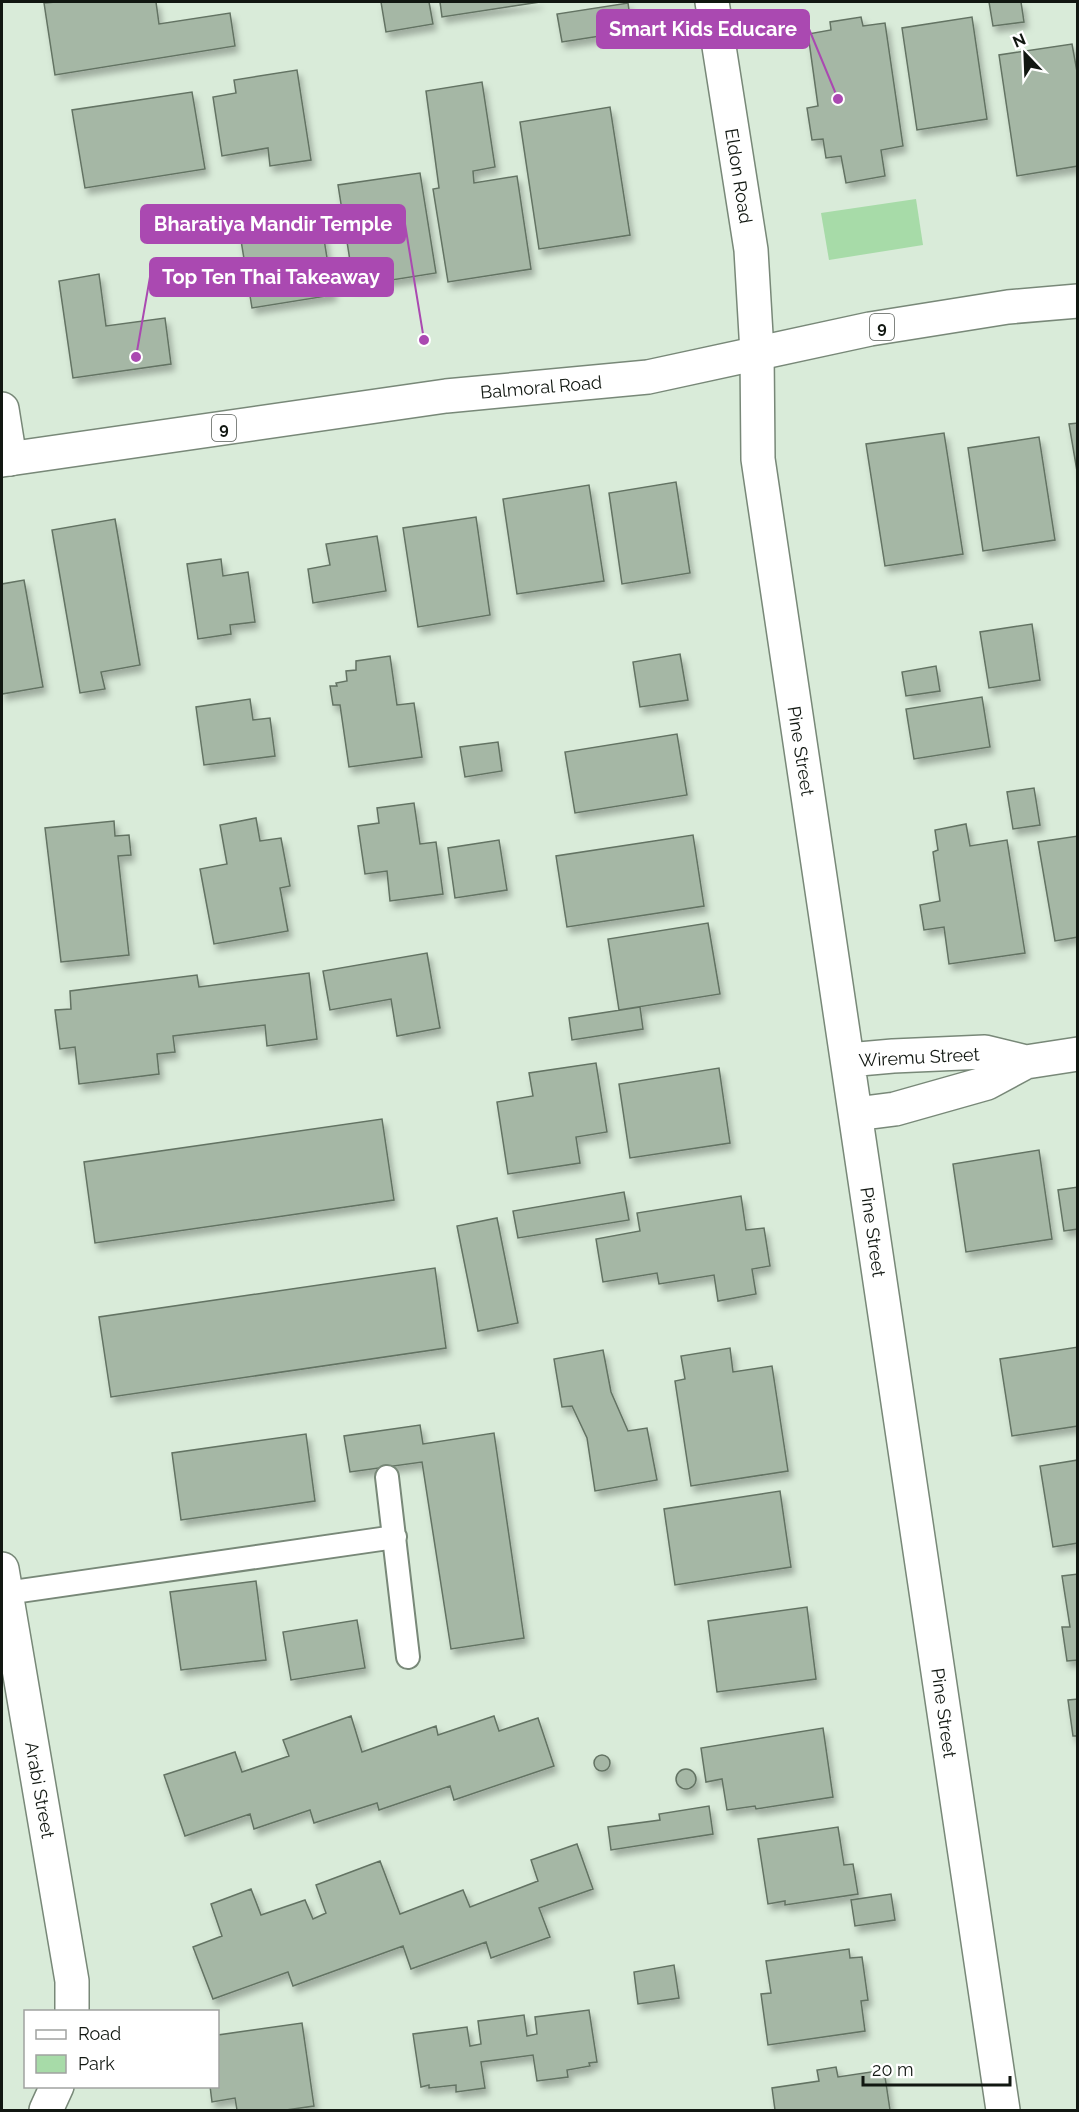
<svg xmlns="http://www.w3.org/2000/svg" width="1079" height="2112" font-family="Raleway,sans-serif">
	<style>
		.green { fill: #a7dba8 }
		.building { fill: #a5b7a5; stroke: #637363; stroke-width: 1.5; filter: url(#shadow) }
		.lines { fill: none; stroke-linecap: round; stroke-linejoin: round }
		.lane-casing { stroke: #788878; stroke-width: 26 }
		.street-casing { stroke: #788878; stroke-width: 36 }
		.primary-casing { stroke: #788878; stroke-width: 36 }
		.lane { stroke: #fff; stroke-width: 22 }
		.street { stroke: #fff; stroke-width: 33 }
		.primary { stroke: #fff; stroke-width: 33 }
		.labels { text-anchor: middle; dominant-baseline: central; stroke-width: 5; stroke-linejoin: round; paint-order: stroke }
		.shield { fill: #fff; stroke: #585d58; stroke-width: 1.5 }
		.shield-label { font-size: 16px; font-weight: bold; fill: #111711 }
		.street-label { font-size: 18px; fill: #111711; stroke: #fff }
		.leader { fill: none; stroke: #aa49b1; stroke-width: 2 }
		.callout-dot { fill: #aa49b1; stroke: #fff; stroke-width: 2 }
		.callout { fill: #aa49b1; stroke: #aa49b1; stroke-width: 2 }
		.callout-label { font-size: 20px; text-anchor: middle; font-weight: bold; fill: #fff }
	</style>
	<defs>
		<filter id="shadow"><feDropShadow dx="3.5" dy="6" stdDeviation="3" flood-color="#0004"/></filter>
	</defs>
	<rect width="100%" height="100%" fill="#d9ebd9"/>
	<path class="green" d="M 916,199 L 923,245 L 829,260 L 821,213 Z"/>
	<path class="building" d="M 56,2 L 156,2 L 159,24 L 230,13 L 235,46 L 55,75 L 44,3 Z
		M 381,2 L 429,2 L 433,24 L 386,32 Z
		M 440,2 L 540,2 L 442,17 Z
		M 989,2 L 1021,2 L 1024,22 L 993,26 Z
		M 628,3 L 632,31 L 562,42 L 557,14 Z
		M 861,17 L 863,26 L 885,23 L 903,146 L 881,150 L 885,176 L 846,183 L 841,156 L 826,158 L 823,139 L 812,140 L 807,108 L 818,106 L 808,34 L 831,30 L 830,22 Z
		M 972,17 L 987,119 L 917,130 L 902,28 Z
		M 1072,44 L 1078,77 L 1078,166 L 1017,176 L 999,55 Z
		M 297,70 L 311,160 L 270,166 L 268,148 L 222,156 L 213,97 L 236,93 L 234,80 Z
		M 482,82 L 495,167 L 473,171 L 474,183 L 517,176 L 531,269 L 448,282 L 433,189 L 439,188 L 426,91 Z
		M 192,92 L 205,169 L 85,188 L 72,110 Z
		M 610,107 L 630,235 L 539,249 L 520,122 Z
		M 420,173 L 436,273 L 354,286 L 338,185 Z
		M 281,221 L 284,239 L 323,233 L 333,295 L 252,308 L 239,228 Z
		M 99,274 L 106,326 L 165,318 L 171,364 L 73,378 L 59,281 Z
		M 1078,423 L 1078,477 L 1069,424 Z
		M 944,433 L 963,554 L 885,566 L 866,444 Z
		M 1039,437 L 1055,540 L 983,551 L 968,448 Z
		M 676,482 L 690,573 L 622,584 L 609,493 Z
		M 589,485 L 604,581 L 517,594 L 503,499 Z
		M 476,517 L 490,615 L 418,627 L 403,528 Z
		M 115,519 L 140,665 L 101,672 L 105,689 L 80,693 L 52,530 Z
		M 377,536 L 386,591 L 313,603 L 308,569 L 330,565 L 326,544 Z
		M 221,559 L 223,576 L 248,572 L 255,622 L 230,625 L 231,634 L 198,639 L 187,564 Z
		M 24,580 L 43,687 L 2,694 L 2,584 Z
		M 1032,624 L 1040,680 L 989,688 L 980,632 Z
		M 680,654 L 688,700 L 640,707 L 633,662 Z
		M 390,656 L 397,705 L 414,703 L 422,757 L 349,767 L 340,705 L 333,705 L 330,686 L 337,686 L 336,683 L 347,681 L 346,671 L 356,670 L 356,661 Z
		M 936,666 L 940,691 L 906,696 L 902,672 Z
		M 982,697 L 990,747 L 914,759 L 906,709 Z
		M 250,699 L 253,720 L 270,718 L 275,756 L 204,765 L 196,707 Z
		M 677,734 L 687,795 L 575,813 L 565,752 Z
		M 498,742 L 502,771 L 465,777 L 460,747 Z
		M 1034,788 L 1040,825 L 1013,829 L 1007,792 Z
		M 414,803 L 420,844 L 436,842 L 443,894 L 390,901 L 387,871 L 365,874 L 358,826 L 379,823 L 377,808 Z
		M 256,818 L 260,841 L 281,838 L 290,886 L 280,888 L 288,931 L 214,944 L 200,869 L 227,864 L 220,825 Z
		M 114,821 L 115,836 L 129,835 L 131,855 L 118,856 L 129,955 L 61,962 L 45,828 Z
		M 966,824 L 970,846 L 1007,840 L 1025,953 L 949,964 L 944,927 L 924,930 L 920,905 L 940,901 L 933,852 L 938,850 L 935,830 Z
		M 693,835 L 704,906 L 567,927 L 556,856 Z
		M 1078,836 L 1078,937 L 1055,941 L 1038,842 Z
		M 499,840 L 507,890 L 455,898 L 448,848 Z
		M 708,923 L 720,994 L 619,1010 L 608,939 Z
		M 427,953 L 440,1028 L 397,1036 L 391,999 L 330,1010 L 323,971 Z
		M 309,973 L 317,1039 L 267,1046 L 265,1025 L 173,1036 L 175,1052 L 157,1054 L 159,1074 L 79,1084 L 75,1047 L 60,1049 L 55,1010 L 71,1009 L 70,991 L 197,975 L 199,987 Z
		M 640,1007 L 643,1029 L 572,1040 L 569,1018 Z
		M 596,1063 L 607,1132 L 576,1137 L 580,1163 L 508,1174 L 497,1102 L 533,1096 L 529,1073 Z
		M 719,1068 L 730,1143 L 630,1158 L 619,1084 Z
		M 382,1119 L 394,1200 L 95,1243 L 84,1162 Z
		M 1039,1150 L 1052,1239 L 966,1252 L 953,1164 Z
		M 1078,1187 L 1078,1229 L 1064,1231 L 1058,1190 Z
		M 624,1192 L 629,1220 L 518,1238 L 513,1211 Z
		M 741,1196 L 746,1230 L 764,1228 L 770,1266 L 752,1269 L 756,1294 L 718,1301 L 714,1275 L 659,1284 L 657,1273 L 603,1282 L 596,1239 L 640,1231 L 637,1213 Z
		M 497,1218 L 518,1323 L 478,1331 L 457,1226 Z
		M 435,1268 L 446,1348 L 111,1397 L 99,1317 Z
		M 1078,1347 L 1078,1426 L 1012,1436 L 1000,1359 Z
		M 730,1348 L 733,1372 L 772,1366 L 788,1471 L 691,1486 L 675,1381 L 685,1379 L 681,1356 Z
		M 603,1350 L 611,1392 L 628,1431 L 647,1428 L 657,1480 L 595,1491 L 587,1438 L 572,1406 L 562,1407 L 554,1359 Z
		M 420,1425 L 423,1444 L 494,1433 L 524,1638 L 451,1649 L 422,1462 L 350,1472 L 344,1436 Z
		M 306,1434 L 315,1501 L 181,1520 L 172,1453 Z
		M 1078,1460 L 1078,1543 L 1053,1547 L 1040,1466 Z
		M 780,1491 L 791,1567 L 675,1585 L 664,1509 Z
		M 1078,1574 L 1078,1660 L 1067,1661 L 1062,1627 L 1070,1627 L 1062,1576 Z
		M 256,1581 L 266,1660 L 181,1670 L 170,1592 Z
		M 807,1607 L 816,1679 L 717,1692 L 708,1621 Z
		M 357,1620 L 365,1668 L 291,1680 L 283,1632 Z
		M 1078,1699 L 1078,1736 L 1073,1736 L 1068,1700 Z
		M 351,1716 L 362,1752 L 436,1726 L 438,1735 L 494,1716 L 499,1731 L 538,1718 L 554,1766 L 454,1800 L 450,1786 L 379,1810 L 377,1803 L 314,1823 L 310,1810 L 254,1829 L 250,1814 L 185,1836 L 164,1775 L 235,1752 L 242,1772 L 289,1756 L 283,1740 Z
		M 823,1728 L 833,1797 L 756,1809 L 755,1806 L 727,1810 L 722,1779 L 706,1782 L 701,1748 Z
		M594 1763a8 8 0 1 1 16 0a8 8 0 1 1-16 0Z
		M676 1779a10 10 0 1 1 20 0a10 10 0 1 1-20 0Z
		M 709,1806 L 713,1834 L 611,1850 L 608,1827 L 660,1820 L 659,1814 Z
		M 838,1827 L 844,1865 L 853,1864 L 858,1894 L 785,1905 L 785,1901 L 768,1904 L 758,1839 Z
		M 577,1844 L 593,1889 L 539,1908 L 550,1937 L 491,1958 L 486,1942 L 411,1969 L 403,1946 L 293,1986 L 288,1972 L 213,1999 L 193,1947 L 222,1936 L 211,1904 L 251,1889 L 261,1915 L 305,1900 L 313,1919 L 326,1913 L 316,1885 L 380,1861 L 400,1914 L 463,1890 L 470,1907 L 538,1881 L 531,1860 Z
		M 891,1894 L 895,1920 L 855,1926 L 851,1900 Z
		M 849,1949 L 850,1958 L 862,1957 L 868,2000 L 861,2001 L 865,2031 L 768,2045 L 761,1994 L 771,1993 L 766,1961 Z
		M 674,1965 L 679,1998 L 638,2004 L 634,1972 Z
		M 589,2010 L 597,2062 L 589,2063 L 590,2066 L 567,2070 L 568,2077 L 537,2081 L 533,2055 L 481,2062 L 485,2088 L 456,2092 L 456,2085 L 429,2088 L 429,2085 L 421,2087 L 413,2034 L 467,2027 L 470,2046 L 481,2044 L 478,2021 L 524,2015 L 527,2036 L 537,2034 L 535,2017 Z
		M 302,2023 L 314,2106 L 286,2110 L 237,2110 L 235,2098 L 212,2102 L 210,2086 L 218,2086 L 218,2035 Z
		M 836,2067 L 838,2077 L 884,2070 L 890,2110 L 775,2110 L 772,2088 L 819,2081 L 817,2070 Z"/>
	<g class="lines">
		<g class="lane-casing">
			<path id="lane" d="M 387,1477 L 408,1657
				M 6,1593 L 395,1537"/>
		</g>
		<g class="street-casing">
			<path id="street" d="M 712,2 L 751,250 L 757,352 L 758,459 L 1003,2110
				M 2,409 L 10,459
				M 848,1060 L 893,1056 L 985,1052 L 1026,1062
				M 856,1114 L 895,1109 L 987,1083 L 1026,1062 L 1078,1054
				M 2,1569 L 72,1981 L 72,2012
				M 46,2110 L 57,2086"/>
		</g>
		<g class="primary-casing">
			<path id="primary" d="M 2,460 L 446,396 L 648,377 L 870,329 L 1008,307 L 1078,301"/>
		</g>
		<use href="#lane" class="lane"/>
		<use href="#street" class="street"/>
		<use href="#primary" class="primary"/>
	</g>
	<g class="labels">
		<g class="shield">
			<rect x="870" y="314" width="24" height="26" rx="4.5"/>
			<rect x="212" y="415" width="24" height="26" rx="4.5"/>
		</g>
		<g class="shield-label">
			<text x="882" y="327">9</text>
			<text x="224" y="428">9</text>
		</g>
		<g class="street-label">
			<text transform="translate(739 176) rotate(81)">Eldon Road</text>
			<text transform="translate(541 387) rotate(-5)">Balmoral Road</text>
			<text transform="translate(801 751) rotate(81)">Pine Street</text>
			<text transform="translate(919 1057) rotate(-3)">Wiremu Street</text>
			<text transform="translate(873 1232) rotate(82)">Pine Street</text>
			<text transform="translate(944 1713) rotate(82)">Pine Street</text>
			<text transform="translate(40 1790) rotate(80)">Arabi Street</text>
		</g>
	</g>
	<path class="leader" d="M838 99L809 29M424 340L405 224M136 357L150 277"/>
	<g class="callout-dot">
		<circle cx="838" cy="99" r="6"/>
		<circle cx="424" cy="340" r="6"/>
		<circle cx="136" cy="357" r="6"/>
	</g>
	<g class="callout">
		<rect x="597" y="10" width="212" height="38" rx="6"/>
		<rect x="141" y="205" width="264" height="38" rx="6"/>
		<rect x="150" y="258" width="243" height="38" rx="6"/>
	</g>
	<g class="callout-label">
		<text x="703" y="36">Smart Kids Educare</text>
		<text x="273" y="231">Bharatiya Mandir Temple</text>
		<text x="271" y="284">Top Ten Thai Takeaway</text>
	</g>
	<rect width="1079" height="2112" fill="none" stroke="#111711" stroke-width="6"/>
	<rect x="24" y="2010" width="195" height="78" fill="#ffffff" stroke="#a0a2a0" stroke-width="1.5"/>
	<rect x="36" y="2030" width="30" height="9" fill="#ffffff" stroke="#a0a2a0" stroke-width="1.5"/>
	<text x="78" y="2040" font-size="18" fill="#111711">Road</text>
	<rect x="36" y="2055" width="30" height="18" fill="#a7dba8" stroke="#a0a2a0" stroke-width="1.5"/>
	<text x="78" y="2070" font-size="18" fill="#111711">Park</text>
	<g transform="translate(1025 54) rotate(337)" stroke="#ffffff" stroke-width="4.5" paint-order="stroke">
	<path d="M0-4.5L10 22L0 15L-10 22Z" fill="#111711"/>
	<text y="-9" font-size="16" font-weight="bold" text-anchor="middle" fill="#111711">N</text>
	</g>
	<path d="M863 2076v9h147v-9" fill="none" stroke="#111711" stroke-width="3"/>
	<text x="872" y="2076" font-size="18" fill="#111711" stroke="#ffffff" stroke-width="4.5" paint-order="stroke">20 m</text>
</svg>
